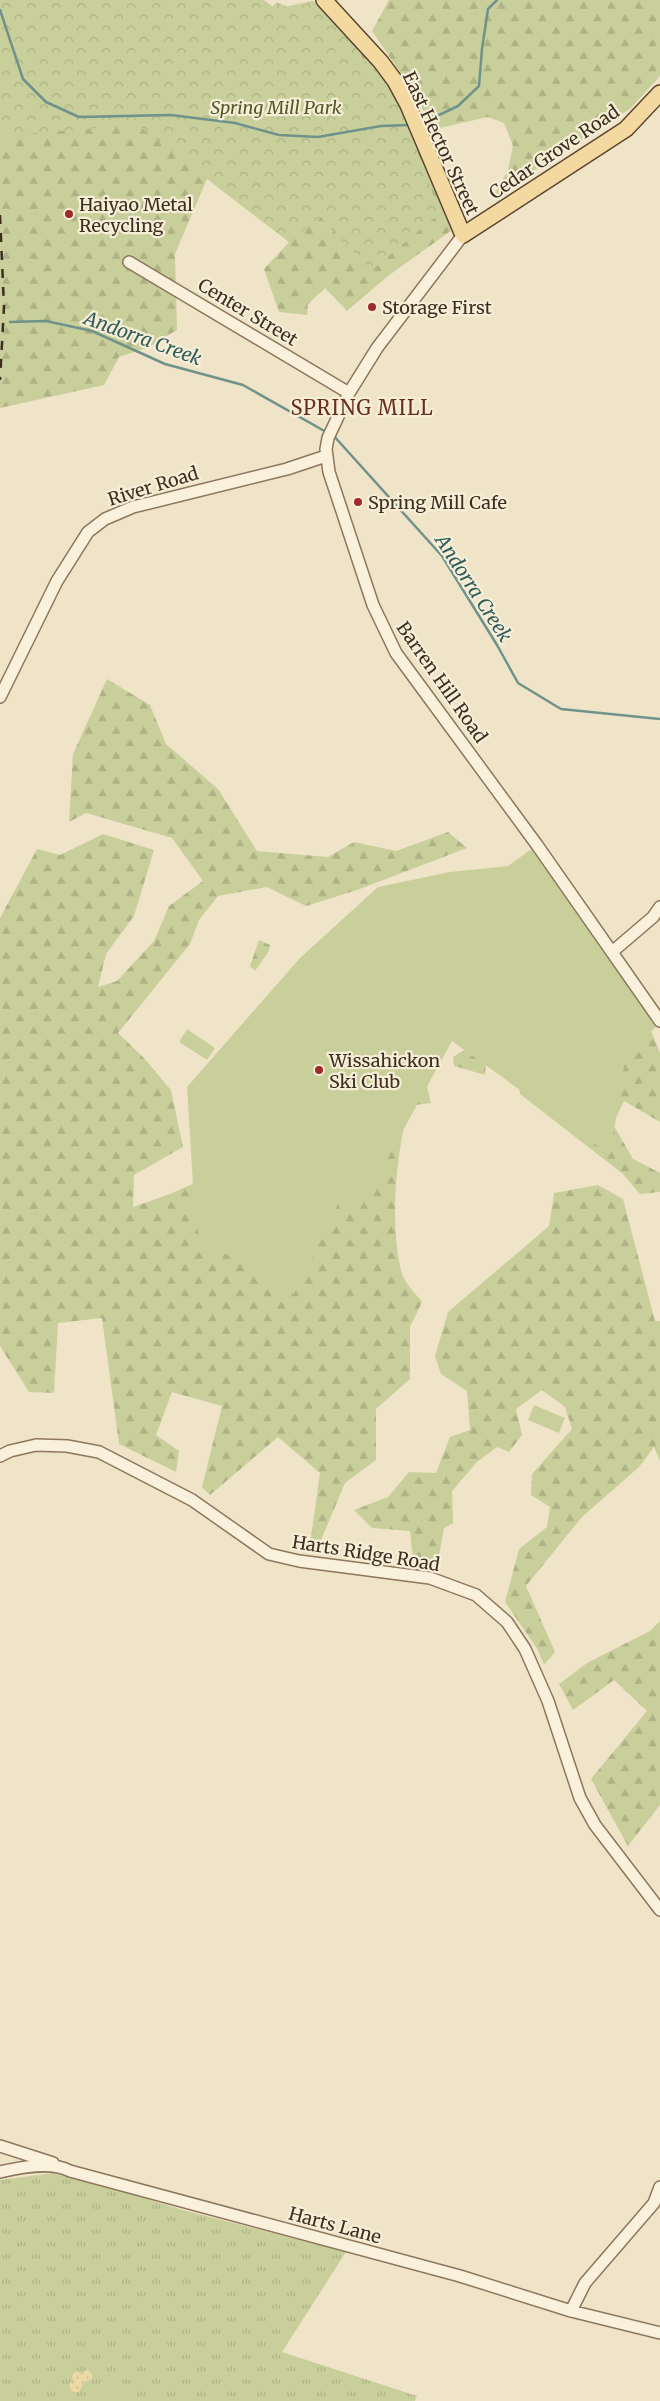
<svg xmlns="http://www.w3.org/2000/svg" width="660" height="2401" font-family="Merriweather,serif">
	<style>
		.grass { fill: url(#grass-tufts) }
		.forest { fill: url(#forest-firs) }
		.sand { fill: url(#sand-dots) }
		.park { fill: url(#park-crowns) }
		.pitch { fill: #c9cf9b }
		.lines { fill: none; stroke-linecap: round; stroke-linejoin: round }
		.stream { stroke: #6f938a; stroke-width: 2.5 }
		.minor-casing { stroke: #8d765c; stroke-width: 14 }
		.major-casing { stroke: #5b4430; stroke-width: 18 }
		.minor { stroke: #faf1dc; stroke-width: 11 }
		.major { stroke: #f3d9a0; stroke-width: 15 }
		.rail { stroke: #3d2e20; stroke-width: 2.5; stroke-dasharray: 9 9; stroke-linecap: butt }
		.poi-dot { fill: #9e2a2b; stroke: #f7eed8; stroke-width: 2 }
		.labels { text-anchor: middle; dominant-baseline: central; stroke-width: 4.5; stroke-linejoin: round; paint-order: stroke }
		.park-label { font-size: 18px; font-style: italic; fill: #4d5a26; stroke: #f7eed8 }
		.street-label { font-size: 18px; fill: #3d2e20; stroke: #f7eed8 }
		.poi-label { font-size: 18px; fill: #3d2e20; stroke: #f7eed8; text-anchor: start }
		.water-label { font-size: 19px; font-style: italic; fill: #2f5d5a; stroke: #f7eed8 }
		.quarter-label { font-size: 20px; letter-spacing: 1px; fill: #6b2e1e; stroke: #f7eed8 }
	</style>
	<defs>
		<pattern id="grass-tufts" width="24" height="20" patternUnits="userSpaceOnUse" patternTransform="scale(1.25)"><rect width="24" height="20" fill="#c9cf9b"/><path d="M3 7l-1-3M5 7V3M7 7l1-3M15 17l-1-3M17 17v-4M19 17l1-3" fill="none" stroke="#aeb285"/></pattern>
		<pattern id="forest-firs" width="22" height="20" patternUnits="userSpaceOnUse" patternTransform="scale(1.25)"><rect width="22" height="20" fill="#c9cf9b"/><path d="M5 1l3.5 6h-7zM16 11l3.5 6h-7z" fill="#aeb285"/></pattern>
		<pattern id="sand-dots" width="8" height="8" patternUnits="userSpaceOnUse" patternTransform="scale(1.25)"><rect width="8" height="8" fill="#ecd9a5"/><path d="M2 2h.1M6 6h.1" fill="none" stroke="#cbbb8e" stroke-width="1.8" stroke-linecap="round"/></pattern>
		<pattern id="park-crowns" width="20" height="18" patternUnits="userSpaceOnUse" patternTransform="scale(1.25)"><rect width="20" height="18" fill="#c9cf9b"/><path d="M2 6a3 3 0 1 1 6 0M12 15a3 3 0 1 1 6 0" fill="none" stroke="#aeb285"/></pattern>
	</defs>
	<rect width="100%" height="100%" fill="#f0e4c8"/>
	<path class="grass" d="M 60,2172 L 183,2210 L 346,2252 L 282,2352 L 417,2396 L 415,2401 L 0,2401 L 0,2180 Z"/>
	<path class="forest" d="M 0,0 L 264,0 L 272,6 L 284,7 L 313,1 L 339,15 L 381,62 L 459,225 L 388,276 L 347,311 L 325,288 L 308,304 L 307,315 L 279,312 L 264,269 L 289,242 L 207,179 L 175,254 L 177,330 L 149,347 L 119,357 L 104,385 L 0,408 Z
		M 389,0 L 660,0 L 660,76 L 630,109 L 532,172 L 498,201 L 493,197 L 508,170 L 513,146 L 504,123 L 488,117 L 431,130 L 419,100 L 372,31 Z
		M 107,679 L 150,705 L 166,744 L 218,789 L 257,851 L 328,857 L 354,842 L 396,851 L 448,832 L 467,848 L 357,890 L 306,906 L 267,887 L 218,896 L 199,920 L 190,944 L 118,1033 L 143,1057 L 171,1090 L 183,1147 L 134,1175 L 133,1207 L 170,1194 L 425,1079 L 431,1103 L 409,1106 C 396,1152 389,1227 402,1274 C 405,1283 416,1294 422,1302 L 410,1327 L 410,1379 L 376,1409 L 376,1460 L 345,1483 L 321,1540 L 310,1544 L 320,1473 L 278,1437 L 210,1495 L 202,1487 L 222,1406 L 172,1392 L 156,1435 L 179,1451 L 176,1472 L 119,1444 L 102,1318 L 58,1323 L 54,1393 L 29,1392 L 0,1346 L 0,918 L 37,849 L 60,855 L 103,834 L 154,850 L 134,916 L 106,954 L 98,987 L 117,981 L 154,941 L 169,906 L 203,881 L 172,838 L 86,813 L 69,822 L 73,754 Z
		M 259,940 L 270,945 L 269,951 L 255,971 L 250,966 Z
		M 650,1028 L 660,1053 L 660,1122 L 624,1101 L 613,1124 L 633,1159 L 660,1173 L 660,1192 L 640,1194 L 623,1174 L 520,1094 L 512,1042 Z
		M 472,1045 L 487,1048 L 485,1075 L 454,1066 L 453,1057 Z
		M 598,1185 L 623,1199 L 655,1321 L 660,1321 L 660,1461 L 654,1447 L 639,1467 L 582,1517 L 526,1586 L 555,1652 L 544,1665 L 538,1650 L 505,1602 L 519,1549 L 547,1527 L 550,1507 L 531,1495 L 532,1474 L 572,1429 L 565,1407 L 542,1390 L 516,1409 L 522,1435 L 509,1452 L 497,1447 L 477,1462 L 452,1491 L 453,1523 L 444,1528 L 436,1572 L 414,1570 L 410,1531 L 372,1528 L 354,1510 L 388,1497 L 409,1472 L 436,1473 L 450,1437 L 470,1430 L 467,1391 L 441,1374 L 435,1356 L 448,1312 L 549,1226 L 554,1193 Z
		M 660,1621 L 660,1805 L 628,1846 L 591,1779 L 647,1711 L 614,1680 L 573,1710 L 559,1684 L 587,1663 L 650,1631 Z"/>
	<path class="sand" d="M 88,2370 L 92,2374 L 92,2379 L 84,2382 L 79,2392 L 72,2392 L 69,2385 L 70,2382 L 75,2381 L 72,2379 L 73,2373 L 78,2371 L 82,2375 L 84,2371 Z"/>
	<path class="park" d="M 0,0 L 262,0 L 272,7 L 277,2 C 291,11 299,7 313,1 L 332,18 L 402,110 L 440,213 L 371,271 L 320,217 L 289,242 L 138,125 L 0,136 Z"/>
	<path class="pitch" d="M 537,845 L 641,1000 L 656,1027 L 626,1054 L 610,1155 L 452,1041 L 354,1220 L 341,1198 L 294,1294 L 236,1257 L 200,1247 L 194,1201 L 187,1087 L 300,958 L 378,887 L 450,872 L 508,866 Z
		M 187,1029 L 215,1048 L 207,1060 L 179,1042 Z
		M 534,1405 L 565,1418 L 559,1433 L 528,1420 Z
		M 109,2384 C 118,2385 126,2391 127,2401 L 76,2401 Z"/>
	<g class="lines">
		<path class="stream" d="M 0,10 L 23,79 L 46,102 L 79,117 L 171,115 L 235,123 L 279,135 L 318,137 L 381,126 L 410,125
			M 420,124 L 458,106 L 479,86 L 482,49 L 488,9 L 497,0
			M 10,322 L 46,321 L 92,331 L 165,364 L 243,385 L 328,433
			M 333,435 L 442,556 L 497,645 L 518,683 L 561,709 L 660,719"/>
		<g class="minor-casing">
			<path id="minor" d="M 463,235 L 377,348 L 349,393 L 328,438 L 326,449 L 329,472 L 373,605 L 396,653 L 537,845 L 660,1021
				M 129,262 L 349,393
				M 0,697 L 57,581 L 88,532 L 105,519 L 133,507 L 287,469 L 326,456
				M 612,952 L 653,917 L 660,907
				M 0,1456 L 10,1451 L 36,1445 L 67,1446 L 99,1452 L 192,1500 L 269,1554 L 299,1561 L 430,1578 L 476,1595 L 507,1622 L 525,1649 L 548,1701 L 580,1798 L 595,1825 L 660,1910
				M 0,2146 L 53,2163
				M 0,2172 C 21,2167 51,2161 70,2171 L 460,2276 L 571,2311 L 660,2333
				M 571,2311 L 585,2283 L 654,2203 L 660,2187"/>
		</g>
		<g class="major-casing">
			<path id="major" d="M 324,0 L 381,62 L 395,81 L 408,105 L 463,235 L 626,129 L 660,93"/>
		</g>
		<use href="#minor" class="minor"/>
		<use href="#major" class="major"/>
		<path class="rail" d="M 0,215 L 4,307 L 0,380"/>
	</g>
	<g class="poi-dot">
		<circle cx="69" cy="214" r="5"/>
		<circle cx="372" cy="307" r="5"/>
		<circle cx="358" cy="502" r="5"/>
		<circle cx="319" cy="1070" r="5"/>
	</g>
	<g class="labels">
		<g class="park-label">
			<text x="276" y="107">Spring Mill Park</text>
		</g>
		<g class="street-label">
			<text transform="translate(441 143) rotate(65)">East Hector Street</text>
			<text transform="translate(554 152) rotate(-34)">Cedar Grove Road</text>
			<text transform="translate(248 312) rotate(31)">Center Street</text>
			<text transform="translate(153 486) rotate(-17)">River Road</text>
			<text transform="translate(442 682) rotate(55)">Barren Hill Road</text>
			<text transform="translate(366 1553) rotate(9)">Harts Ridge Road</text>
			<text transform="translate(335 2225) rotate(15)">Harts Lane</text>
		</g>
		<g class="poi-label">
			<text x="79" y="204">Haiyao Metal<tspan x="79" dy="21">Recycling</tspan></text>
			<text x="382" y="307">Storage First</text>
			<text x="368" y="502">Spring Mill Cafe</text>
			<text x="329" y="1060">Wissahickon<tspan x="329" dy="21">Ski Club</tspan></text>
		</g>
		<g class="water-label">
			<text transform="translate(143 338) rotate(20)">Andorra Creek</text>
			<text transform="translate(474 588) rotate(57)">Andorra Creek</text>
		</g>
		<g class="quarter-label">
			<text x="362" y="407">SPRING MILL</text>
		</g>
	</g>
</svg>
